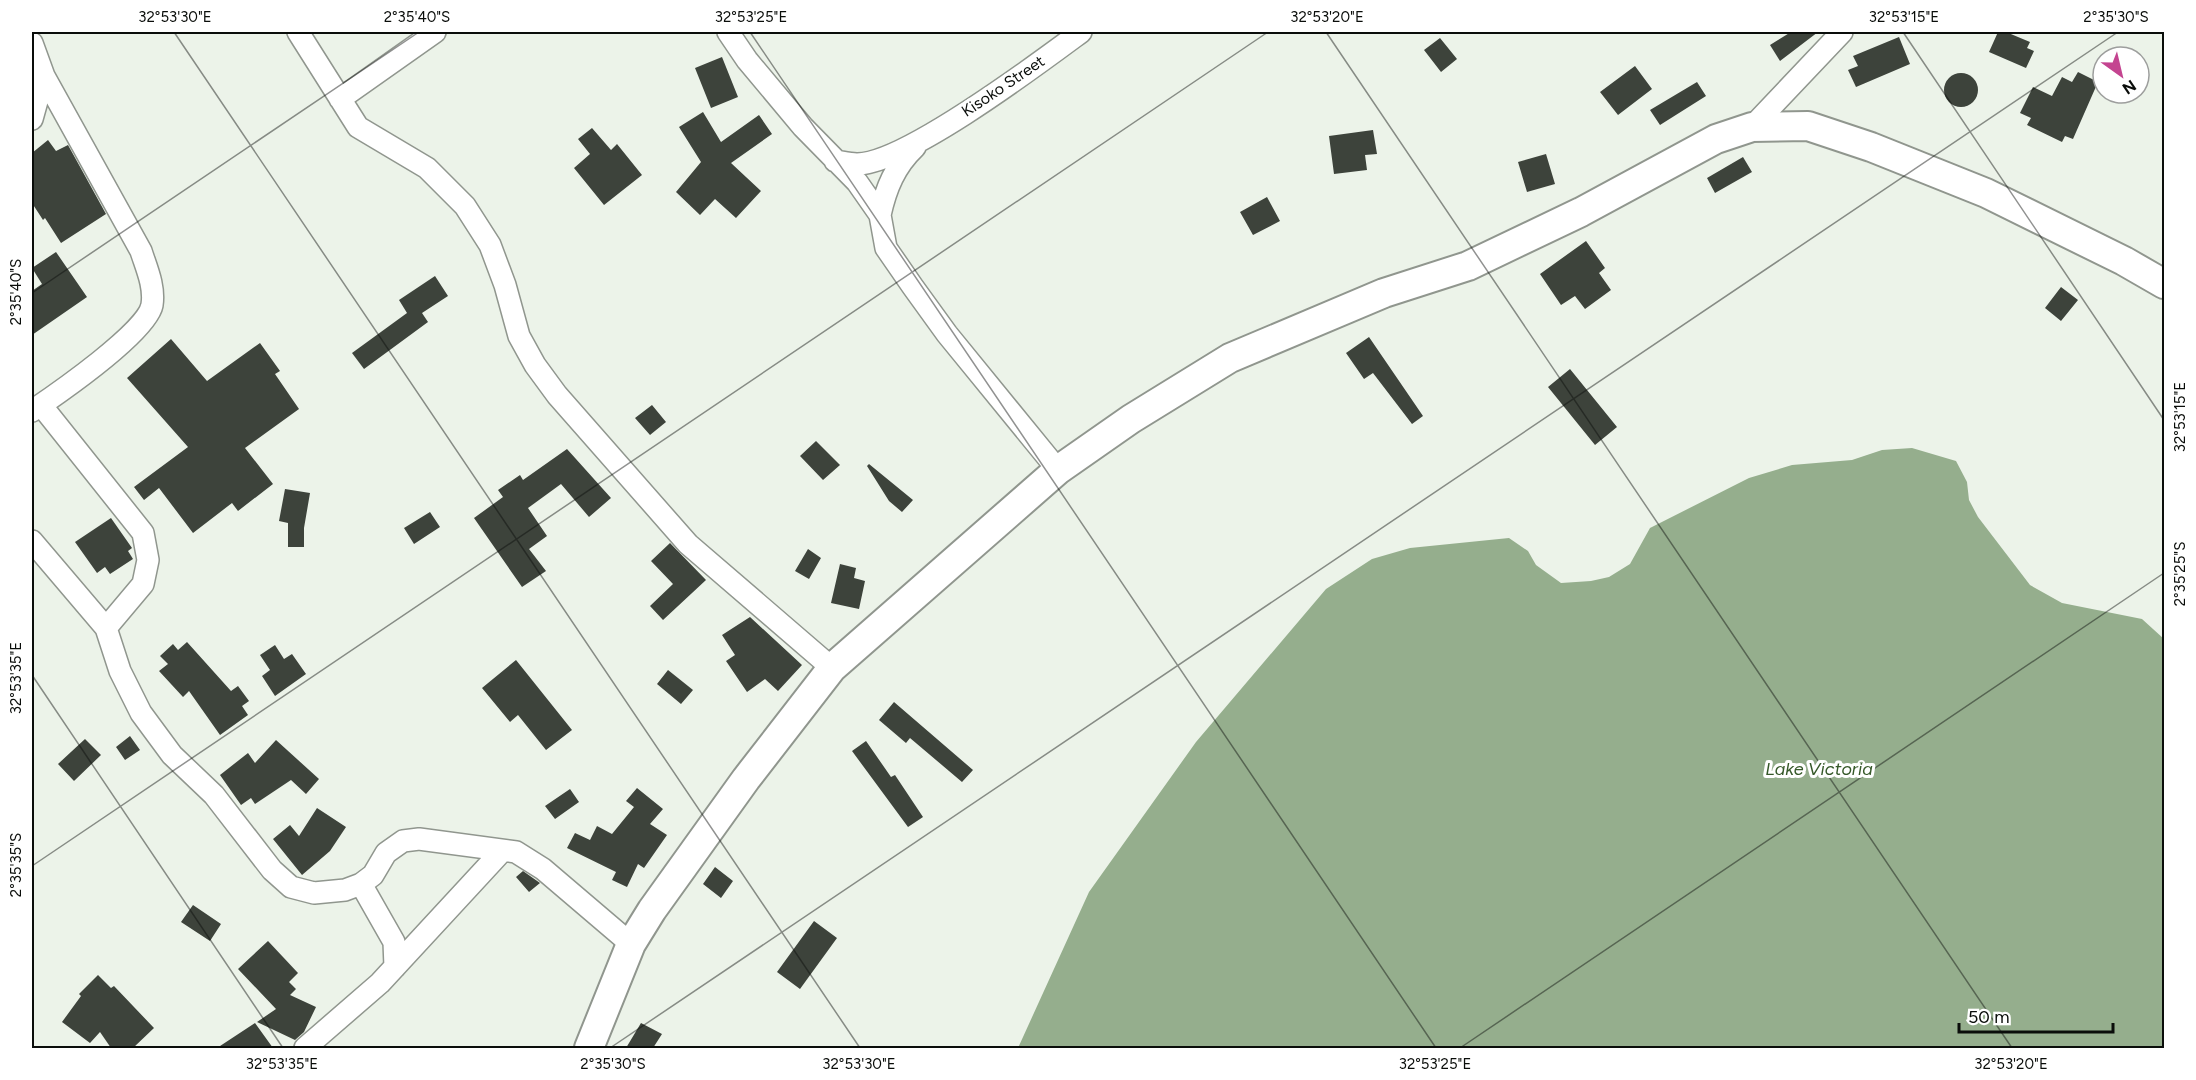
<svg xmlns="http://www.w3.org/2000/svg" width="2196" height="1080" font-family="Figtree,sans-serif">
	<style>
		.water { fill: #95ae8d }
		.building { fill: #3d433b }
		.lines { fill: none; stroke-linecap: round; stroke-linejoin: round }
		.street-casing { stroke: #90968e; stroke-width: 24 }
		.secondary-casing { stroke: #90968e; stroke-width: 32 }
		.street { stroke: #fff; stroke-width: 21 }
		.secondary { stroke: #fff; stroke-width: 28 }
		.ticks { fill: none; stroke: #0a0d0a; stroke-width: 1.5; stroke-opacity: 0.45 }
		.labels { text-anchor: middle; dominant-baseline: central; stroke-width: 6; stroke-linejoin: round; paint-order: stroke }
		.street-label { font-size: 16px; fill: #0a0d0a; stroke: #fff }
		.water-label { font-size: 18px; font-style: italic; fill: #365929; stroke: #fff }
		.neatline { fill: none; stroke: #0a0d0a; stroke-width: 2 }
		.ticks-label { font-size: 15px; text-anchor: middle; fill: #0a0d0a }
	</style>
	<rect width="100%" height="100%" fill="#ecf3e9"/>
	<path class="water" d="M 1912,448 L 1956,461 L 1967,482 L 1969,500 L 1978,517 L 2030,585 L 2062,603 L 2142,619 L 2164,639 L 2164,1048 L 1018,1048 L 1089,892 L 1196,742 L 1326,589 L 1372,559 L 1410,548 L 1509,538 L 1528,551 L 1536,565 L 1561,583 L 1591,581 L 1609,577 L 1630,564 L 1650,528 L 1749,478 L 1792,465 L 1852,460 L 1882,450 Z"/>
	<path class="building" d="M 1791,32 L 1818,32 L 1780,61 L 1770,45 Z
		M 1998,32 L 2006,32 L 2030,42 L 2027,48 L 2034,51 L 2026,68 L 1989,52 Z
		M 1899,37 L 1910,64 L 1856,87 L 1848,70 L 1858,66 L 1853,56 Z
		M 1440,38 L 1457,59 L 1441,72 L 1424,50 Z
		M 722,57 L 738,97 L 711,108 L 695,68 Z
		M 1635,66 L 1652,89 L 1618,115 L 1600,92 Z
		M 2078,72 L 2098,82 L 2073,139 L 2065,136 L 2062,142 L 2027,125 L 2031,118 L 2020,113 L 2033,87 L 2052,96 L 2062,77 L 2072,82 Z
		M1944 90a17 17 0 1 1 34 0a17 17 0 1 1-34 0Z
		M 1697,82 L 1706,96 L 1660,125 L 1650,110 Z
		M 703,112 L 721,142 L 759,115 L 772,134 L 731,163 L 761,191 L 736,218 L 715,199 L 700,215 L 676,192 L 701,162 L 679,127 Z
		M 592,128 L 611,150 L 617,144 L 642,175 L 604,205 L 574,168 L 590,154 L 578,139 Z
		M 1373,130 L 1377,154 L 1365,155 L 1367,170 L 1334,174 L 1329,136 Z
		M 48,140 L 56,151 L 68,145 L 106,214 L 61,243 L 45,218 L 43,220 L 32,203 L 32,153 Z
		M 1546,154 L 1555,184 L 1527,192 L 1518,162 Z
		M 1743,157 L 1752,172 L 1715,193 L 1707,178 Z
		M 1267,197 L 1280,221 L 1253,235 L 1240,212 Z
		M 1586,241 L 1605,268 L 1599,273 L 1611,290 L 1585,309 L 1575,296 L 1561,305 L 1540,274 Z
		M 56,252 L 87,297 L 32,335 L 32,291 L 42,284 L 32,268 Z
		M 435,276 L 448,296 L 422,313 L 428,322 L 364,369 L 352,353 L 407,313 L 399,300 Z
		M 2061,287 L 2078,300 L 2061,321 L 2045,308 Z
		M 1369,337 L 1423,416 L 1412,424 L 1373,373 L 1364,379 L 1346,353 Z
		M 171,339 L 207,381 L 260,343 L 280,371 L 275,374 L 299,409 L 245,448 L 273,484 L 238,511 L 232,503 L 193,533 L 159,488 L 144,500 L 134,487 L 188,447 L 127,378 Z
		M 1570,369 L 1617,427 L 1595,445 L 1548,387 Z
		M 652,405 L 666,422 L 650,435 L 635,418 Z
		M 816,441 L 840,465 L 823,480 L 800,456 Z
		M 567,449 L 611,498 L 589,517 L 561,484 L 528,508 L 547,536 L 529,549 L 546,571 L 522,587 L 474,518 L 503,497 L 498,490 L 520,475 L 523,480 Z
		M 869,464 L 913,500 L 902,512 L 889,501 L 867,466 Z
		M 285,489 L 310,493 L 304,528 L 304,547 L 288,547 L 288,523 L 279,521 Z
		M 430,512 L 440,527 L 414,544 L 404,528 Z
		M 111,518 L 132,548 L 128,551 L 133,559 L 110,574 L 105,567 L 97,573 L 75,542 Z
		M 670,543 L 706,580 L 663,620 L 650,606 L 673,584 L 651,561 Z
		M 808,549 L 821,558 L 809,579 L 795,571 Z
		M 840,564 L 856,568 L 854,578 L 865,581 L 859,609 L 831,603 Z
		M 750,617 L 802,665 L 778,691 L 765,679 L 747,692 L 726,661 L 735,655 L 722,635 Z
		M 187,642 L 231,691 L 238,686 L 249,701 L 242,706 L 248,715 L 220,735 L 189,691 L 183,697 L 159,671 L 168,664 L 160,656 L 173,644 L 178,650 Z
		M 275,645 L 284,659 L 292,654 L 306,674 L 275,696 L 262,676 L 270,670 L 260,655 Z
		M 516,660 L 572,730 L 546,750 L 518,715 L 510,722 L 482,688 Z
		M 668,670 L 693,690 L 681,704 L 657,684 Z
		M 894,702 L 973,770 L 962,782 L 910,738 L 906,743 L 879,720 Z
		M 130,736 L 140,750 L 125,760 L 116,747 Z
		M 85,739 L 101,755 L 74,781 L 58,764 Z
		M 276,740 L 319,779 L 306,794 L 291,780 L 255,804 L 251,798 L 241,805 L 220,775 L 248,753 L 255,763 Z
		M 866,741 L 891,777 L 895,775 L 923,817 L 908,827 L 852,751 Z
		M 637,788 L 663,809 L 650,824 L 667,835 L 644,868 L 638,864 L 627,887 L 612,880 L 616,872 L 567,848 L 575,833 L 590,840 L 597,826 L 612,834 L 634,807 L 626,801 Z
		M 570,789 L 579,802 L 555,819 L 545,806 Z
		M 317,808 L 346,827 L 330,851 L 302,875 L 273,839 L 290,825 L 299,836 Z
		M 715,867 L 733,881 L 721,898 L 703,884 Z
		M 523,871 L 540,883 L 529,892 L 516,877 Z
		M 193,905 L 221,924 L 210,941 L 181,922 Z
		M 814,921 L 837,938 L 800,989 L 777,972 Z
		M 268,941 L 298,973 L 289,982 L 296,989 L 290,995 L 316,1007 L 304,1032 L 295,1040 L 257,1022 L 276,1009 L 238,969 Z
		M 98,975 L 111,988 L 114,986 L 154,1028 L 133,1048 L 111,1048 L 100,1032 L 90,1043 L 62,1022 L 81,996 L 79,994 Z
		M 255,1023 L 273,1048 L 217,1048 Z
		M 641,1023 L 662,1034 L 653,1048 L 626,1048 Z"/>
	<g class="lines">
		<g class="street-casing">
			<path id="street" d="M 298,32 L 358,127 L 427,168 L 465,206 L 490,245 L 505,285 L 519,336 L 535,365 L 557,395 L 688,544 L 832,668
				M 728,32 L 747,60 L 803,127 L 857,182 L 880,215 L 886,248 L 913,287 L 947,334 L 1058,470
				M 32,43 L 44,76 L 141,251 C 146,267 155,286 152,305 C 147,332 57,394 32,411
				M 340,99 L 435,32
				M 32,119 L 44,76
				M 1752,127 L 1842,32
				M 835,161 C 842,162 850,164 857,164 C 905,164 1039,63 1081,32
				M 880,215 C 886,188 895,166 915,147
				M 41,405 L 143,533 L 148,560 L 143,584 L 106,628 L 120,671 L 141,713 L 172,755 L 214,795 L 272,870 L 291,887 L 314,893 L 345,890 L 361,884 L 373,875 L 386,853 L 403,841 L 419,839 L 516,852 L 543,869 L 631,944
				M 32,541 L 106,628
				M 361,884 L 394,942 L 395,967
				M 305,1048 L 380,983 L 502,851"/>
		</g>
		<g class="secondary-casing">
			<path id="secondary" d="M 589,1048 L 631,944 L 652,910 L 746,779 L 832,668 L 1058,470 L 1131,419 L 1230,358 L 1384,293 L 1468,266 L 1581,212 L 1716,139 L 1752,127 L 1808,126 L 1871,147 L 1986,193 L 2124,261 L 2164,284"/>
		</g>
		<use href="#street" class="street"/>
		<use href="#secondary" class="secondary"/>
	</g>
	<path class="ticks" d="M 174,32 L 860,1048M 750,32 L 1436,1048M 1326,32 L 2012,1048M 1903,32 L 2164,420M 32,293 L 419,32M 32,675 L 283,1048M 32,866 L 1268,32M 610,1048 L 2118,32M 1460,1048 L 2164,573"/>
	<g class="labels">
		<g class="street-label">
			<text transform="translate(1003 86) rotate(-34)">Kisoko Street</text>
		</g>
		<g class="water-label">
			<text x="1819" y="769">Lake Victoria</text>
		</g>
	</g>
	<rect width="2196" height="1080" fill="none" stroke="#ffffff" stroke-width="66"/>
	<g transform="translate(2121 75) rotate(146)"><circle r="28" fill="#ffffff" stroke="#9d9e9d" stroke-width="1.5"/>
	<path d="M0-4.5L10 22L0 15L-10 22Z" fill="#c44490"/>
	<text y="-9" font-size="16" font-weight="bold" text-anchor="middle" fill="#0a0d0a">N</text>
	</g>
	<path d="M1959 1023v9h154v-9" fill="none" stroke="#0a0d0a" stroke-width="3"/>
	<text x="1968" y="1023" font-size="18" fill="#0a0d0a" stroke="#ffffff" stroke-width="4.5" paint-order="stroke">50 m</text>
	<rect x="33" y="33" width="2130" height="1014" class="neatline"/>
	<g class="ticks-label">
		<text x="175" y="22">32°53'30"E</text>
		<text x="417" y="22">2°35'40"S</text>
		<text x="751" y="22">32°53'25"E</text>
		<text x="1327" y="22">32°53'20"E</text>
		<text x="1904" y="22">32°53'15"E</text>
		<text x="2116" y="22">2°35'30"S</text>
		<text transform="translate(16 292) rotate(-90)" y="5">2°35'40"S</text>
		<text transform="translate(2180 417) rotate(-90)" y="5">32°53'15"E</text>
		<text transform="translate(2180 574) rotate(-90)" y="5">2°35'25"S</text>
		<text transform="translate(16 678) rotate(-90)" y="5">32°53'35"E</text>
		<text transform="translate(16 865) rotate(-90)" y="5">2°35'35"S</text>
		<text x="282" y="1069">32°53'35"E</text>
		<text x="613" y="1069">2°35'30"S</text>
		<text x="859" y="1069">32°53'30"E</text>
		<text x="1435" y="1069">32°53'25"E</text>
		<text x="2011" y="1069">32°53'20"E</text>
	</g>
</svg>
